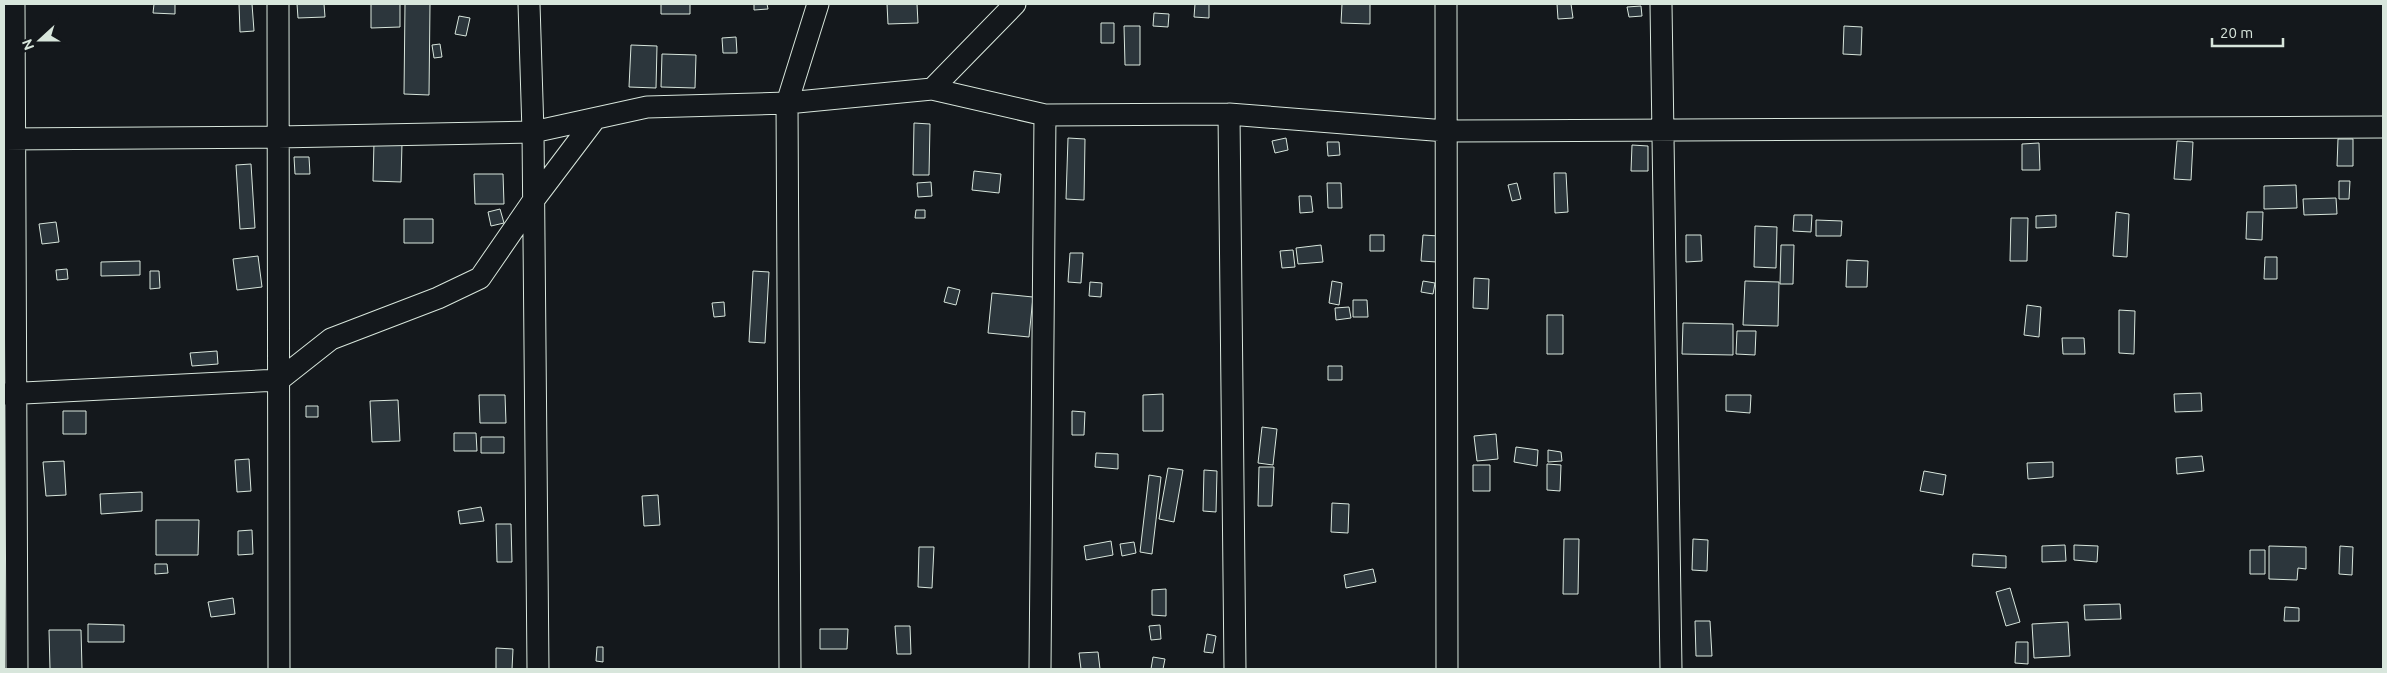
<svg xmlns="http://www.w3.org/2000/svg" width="2387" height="673" font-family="Ubuntu,sans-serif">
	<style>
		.building { fill: #2c363c; stroke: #d8e6dc }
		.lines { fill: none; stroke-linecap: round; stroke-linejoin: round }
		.street-casing { stroke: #d8e6dc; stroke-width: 23 }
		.street { stroke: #14181c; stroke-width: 21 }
	</style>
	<rect width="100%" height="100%" fill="#14181c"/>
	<path class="building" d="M 154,4 L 175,4 L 175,14 L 153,13 Z
		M 239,4 L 252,4 L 254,31 L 240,32 Z
		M 297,4 L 324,4 L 325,17 L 298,18 Z
		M 371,4 L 400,4 L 400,27 L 371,28 Z
		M 405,4 L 430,4 L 429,95 L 404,94 Z
		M 661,4 L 690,4 L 690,14 L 661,14 Z
		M 754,4 L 767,4 L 768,9 L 754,10 Z
		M 887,4 L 917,4 L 918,23 L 888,24 Z
		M 1195,4 L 1209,4 L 1209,18 L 1194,17 Z
		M 1342,4 L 1370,4 L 1370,24 L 1341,23 Z
		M 1557,4 L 1571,4 L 1573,18 L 1558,19 Z
		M 1641,6 L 1642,16 L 1629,17 L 1627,7 Z
		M 1154,13 L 1169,14 L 1168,27 L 1153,26 Z
		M 459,16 L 470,18 L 466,36 L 455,34 Z
		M 1101,23 L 1114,23 L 1114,43 L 1101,43 Z
		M 1124,26 L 1140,26 L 1140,65 L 1125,65 Z
		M 1844,26 L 1862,27 L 1861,55 L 1843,54 Z
		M 736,37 L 737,53 L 723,53 L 722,38 Z
		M 440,44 L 442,57 L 434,58 L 432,45 Z
		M 631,45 L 657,46 L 656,88 L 629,87 Z
		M 662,54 L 696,55 L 695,88 L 661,87 Z
		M 914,123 L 930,124 L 929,175 L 913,175 Z
		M 1068,138 L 1085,139 L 1084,200 L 1066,199 Z
		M 1286,138 L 1288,150 L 1275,153 L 1272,141 Z
		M 2338,139 L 2353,139 L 2353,166 L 2337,166 Z
		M 2177,141 L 2193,142 L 2191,180 L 2174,179 Z
		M 374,142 L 402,143 L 401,182 L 373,181 Z
		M 1327,142 L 1339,142 L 1340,155 L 1328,156 Z
		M 2039,143 L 2040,170 L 2022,170 L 2022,144 Z
		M 1632,145 L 1648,146 L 1648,171 L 1631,171 Z
		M 294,157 L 309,157 L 310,174 L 295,174 Z
		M 251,164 L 255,228 L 240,229 L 236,165 Z
		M 974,171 L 1001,174 L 999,193 L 972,190 Z
		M 1554,173 L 1566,173 L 1568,212 L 1555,213 Z
		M 474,174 L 503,174 L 504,204 L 475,204 Z
		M 2339,181 L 2350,181 L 2349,199 L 2339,199 Z
		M 931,182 L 932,196 L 918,197 L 917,183 Z
		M 1327,183 L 1341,183 L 1342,208 L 1328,208 Z
		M 1517,183 L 1521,199 L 1512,201 L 1508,185 Z
		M 2296,185 L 2297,208 L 2264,209 L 2264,186 Z
		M 1299,196 L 1311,196 L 1313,212 L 1300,213 Z
		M 2336,198 L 2337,214 L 2304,215 L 2303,199 Z
		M 500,209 L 504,223 L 491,226 L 488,212 Z
		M 916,210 L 925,210 L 925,218 L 915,218 Z
		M 2116,212 L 2129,214 L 2127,257 L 2113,256 Z
		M 2247,212 L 2263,212 L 2262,240 L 2246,239 Z
		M 1794,215 L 1812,215 L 1811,232 L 1793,231 Z
		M 2056,215 L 2056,227 L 2036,228 L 2036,216 Z
		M 2011,218 L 2028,218 L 2027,261 L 2010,261 Z
		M 404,219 L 433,219 L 433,243 L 404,243 Z
		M 1816,220 L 1842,221 L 1841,236 L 1816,236 Z
		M 56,222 L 59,242 L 42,244 L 39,224 Z
		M 1755,226 L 1777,227 L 1776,268 L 1754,267 Z
		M 1370,235 L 1384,235 L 1384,251 L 1370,251 Z
		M 1423,235 L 1439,236 L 1437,262 L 1421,261 Z
		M 1686,235 L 1701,235 L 1702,261 L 1686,262 Z
		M 1321,245 L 1323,262 L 1298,264 L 1296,248 Z
		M 1781,245 L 1794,245 L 1793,284 L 1780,284 Z
		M 1293,250 L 1295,267 L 1282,268 L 1280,251 Z
		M 1070,253 L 1083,253 L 1081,283 L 1068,282 Z
		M 258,256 L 262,287 L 237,290 L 233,259 Z
		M 2265,257 L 2277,257 L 2277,279 L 2264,279 Z
		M 1847,260 L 1868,261 L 1867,287 L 1846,287 Z
		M 140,261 L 140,275 L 101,276 L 101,262 Z
		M 67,269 L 68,279 L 57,280 L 56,270 Z
		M 150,271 L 159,271 L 160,288 L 150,289 Z
		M 753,271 L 769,272 L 765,343 L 749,342 Z
		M 1474,278 L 1489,279 L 1488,309 L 1473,308 Z
		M 1332,281 L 1342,283 L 1339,305 L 1329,303 Z
		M 1423,281 L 1435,283 L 1433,294 L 1421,292 Z
		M 1745,281 L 1779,282 L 1778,326 L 1743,325 Z
		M 1090,282 L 1102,283 L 1101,297 L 1089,296 Z
		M 948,287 L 960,290 L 956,305 L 944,302 Z
		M 992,293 L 1033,297 L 1029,337 L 988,333 Z
		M 1353,300 L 1367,300 L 1368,317 L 1353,317 Z
		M 724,302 L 725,316 L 714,317 L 712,303 Z
		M 2027,305 L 2041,307 L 2039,337 L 2024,335 Z
		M 1349,307 L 1351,318 L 1336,320 L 1335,308 Z
		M 2119,310 L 2135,311 L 2134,354 L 2119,353 Z
		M 1547,315 L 1563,315 L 1563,354 L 1547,354 Z
		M 1683,323 L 1733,324 L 1733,355 L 1682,354 Z
		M 1737,331 L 1756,331 L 1755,355 L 1736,354 Z
		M 2062,338 L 2084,338 L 2085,354 L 2063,354 Z
		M 217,351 L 218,364 L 192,366 L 190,353 Z
		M 1328,366 L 1342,366 L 1342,380 L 1328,380 Z
		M 2201,393 L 2202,411 L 2175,412 L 2174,394 Z
		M 1163,394 L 1163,431 L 1143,431 L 1143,395 Z
		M 479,395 L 505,395 L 506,423 L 480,423 Z
		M 1726,395 L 1751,395 L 1750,413 L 1726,411 Z
		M 398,400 L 400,441 L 372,442 L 370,401 Z
		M 306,406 L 318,406 L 318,417 L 306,417 Z
		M 63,411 L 86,411 L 86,434 L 63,434 Z
		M 1072,411 L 1085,412 L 1084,435 L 1072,435 Z
		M 1262,427 L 1277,429 L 1273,465 L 1258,463 Z
		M 454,433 L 476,433 L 477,451 L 454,451 Z
		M 1496,434 L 1498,459 L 1477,461 L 1474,436 Z
		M 481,437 L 504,437 L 504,453 L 481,453 Z
		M 1516,447 L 1538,450 L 1537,466 L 1514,462 Z
		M 1548,450 L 1561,452 L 1562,461 L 1548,462 Z
		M 1096,453 L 1118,454 L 1118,469 L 1095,467 Z
		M 2202,456 L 2204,471 L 2177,474 L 2176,458 Z
		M 249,459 L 251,491 L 237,492 L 235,460 Z
		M 64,461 L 66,495 L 46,496 L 43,462 Z
		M 2053,462 L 2053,477 L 2028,479 L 2027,463 Z
		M 1547,464 L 1561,465 L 1560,491 L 1547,490 Z
		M 1473,465 L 1490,465 L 1490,491 L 1473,491 Z
		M 1259,467 L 1274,467 L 1272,506 L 1258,506 Z
		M 1168,468 L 1183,470 L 1174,522 L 1159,519 Z
		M 1204,470 L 1217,471 L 1216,512 L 1203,511 Z
		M 1924,471 L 1946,475 L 1943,495 L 1920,491 Z
		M 1149,475 L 1161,477 L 1152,554 L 1140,552 Z
		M 142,492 L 142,511 L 101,514 L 100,494 Z
		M 658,495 L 660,525 L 644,526 L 642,496 Z
		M 1332,503 L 1349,504 L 1348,533 L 1331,532 Z
		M 481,507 L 484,521 L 460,524 L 458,511 Z
		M 156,520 L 199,520 L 198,555 L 156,555 Z
		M 496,524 L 511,524 L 512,562 L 497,562 Z
		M 252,530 L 253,554 L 238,555 L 238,531 Z
		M 1564,539 L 1579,539 L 1578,594 L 1563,594 Z
		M 1693,539 L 1708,540 L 1707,571 L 1692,570 Z
		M 1111,541 L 1113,555 L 1086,560 L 1084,546 Z
		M 1134,542 L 1136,553 L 1122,556 L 1120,544 Z
		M 2065,545 L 2066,561 L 2042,562 L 2042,546 Z
		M 2074,545 L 2098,546 L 2097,562 L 2074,560 Z
		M 2269,546 L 2306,547 L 2306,569 L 2298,568 L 2297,580 L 2269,579 Z
		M 2340,546 L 2353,547 L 2352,575 L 2339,574 Z
		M 919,547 L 934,547 L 932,588 L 918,587 Z
		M 2250,550 L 2265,550 L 2265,574 L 2250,574 Z
		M 1973,554 L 2006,556 L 2006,568 L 1972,566 Z
		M 155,564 L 167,564 L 168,573 L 155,574 Z
		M 1373,569 L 1376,582 L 1346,588 L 1344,575 Z
		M 2010,588 L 2020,622 L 2006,626 L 1996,592 Z
		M 1166,589 L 1166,616 L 1152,615 L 1152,590 Z
		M 233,598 L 235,614 L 211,617 L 208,602 Z
		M 2120,604 L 2121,619 L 2085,620 L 2084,605 Z
		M 2285,607 L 2299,608 L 2299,621 L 2284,621 Z
		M 1695,621 L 1710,621 L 1712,656 L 1696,656 Z
		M 2068,622 L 2070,656 L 2034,658 L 2032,624 Z
		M 88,624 L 124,625 L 124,642 L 88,642 Z
		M 1160,625 L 1161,639 L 1151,640 L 1149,626 Z
		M 895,626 L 910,626 L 911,654 L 897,654 Z
		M 820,629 L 848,629 L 847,649 L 820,649 Z
		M 49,630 L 81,630 L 82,669 L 50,669 Z
		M 1207,634 L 1216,636 L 1213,653 L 1204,652 Z
		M 2016,642 L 2028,642 L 2028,664 L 2015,663 Z
		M 597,647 L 603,647 L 603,662 L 596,661 Z
		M 496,648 L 513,649 L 512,669 L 496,669 Z
		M 1098,652 L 1100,669 L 1081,669 L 1079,653 Z
		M 1153,657 L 1165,659 L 1163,669 L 1151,669 Z"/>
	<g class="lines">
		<g class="street-casing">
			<path id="street" d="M 14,4 L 17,669
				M 278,4 L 279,669
				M 529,4 L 533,132 L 538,669
				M 1446,4 L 1447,669
				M 1661,4 L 1671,669
				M 932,89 L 1015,4
				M 1229,114 L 1235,669
				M 4,139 L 278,137 L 533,132 L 647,107 L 787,103 L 932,89 L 1045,115 L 1229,114 L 1446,131 L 2383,127
				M 4,394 L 279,380 L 331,339 L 438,298 L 480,278 L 533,201 L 595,119
				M 790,669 L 787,103 L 818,4
				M 1040,669 L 1045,115"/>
		</g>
		<use href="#street" class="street"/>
	</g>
	<rect width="2387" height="673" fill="none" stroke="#d8e6dc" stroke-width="10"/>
	<g transform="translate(40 40) rotate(249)" stroke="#14181c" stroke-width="4" paint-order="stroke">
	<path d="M0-4L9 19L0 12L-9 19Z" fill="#d8e6dc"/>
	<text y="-8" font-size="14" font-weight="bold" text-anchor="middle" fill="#d8e6dc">N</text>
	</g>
	<path d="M2212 38v8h71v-8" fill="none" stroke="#d8e6dc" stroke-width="2.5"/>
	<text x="2220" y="38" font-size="15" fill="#d8e6dc" stroke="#14181c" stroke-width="4" paint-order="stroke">20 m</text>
</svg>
